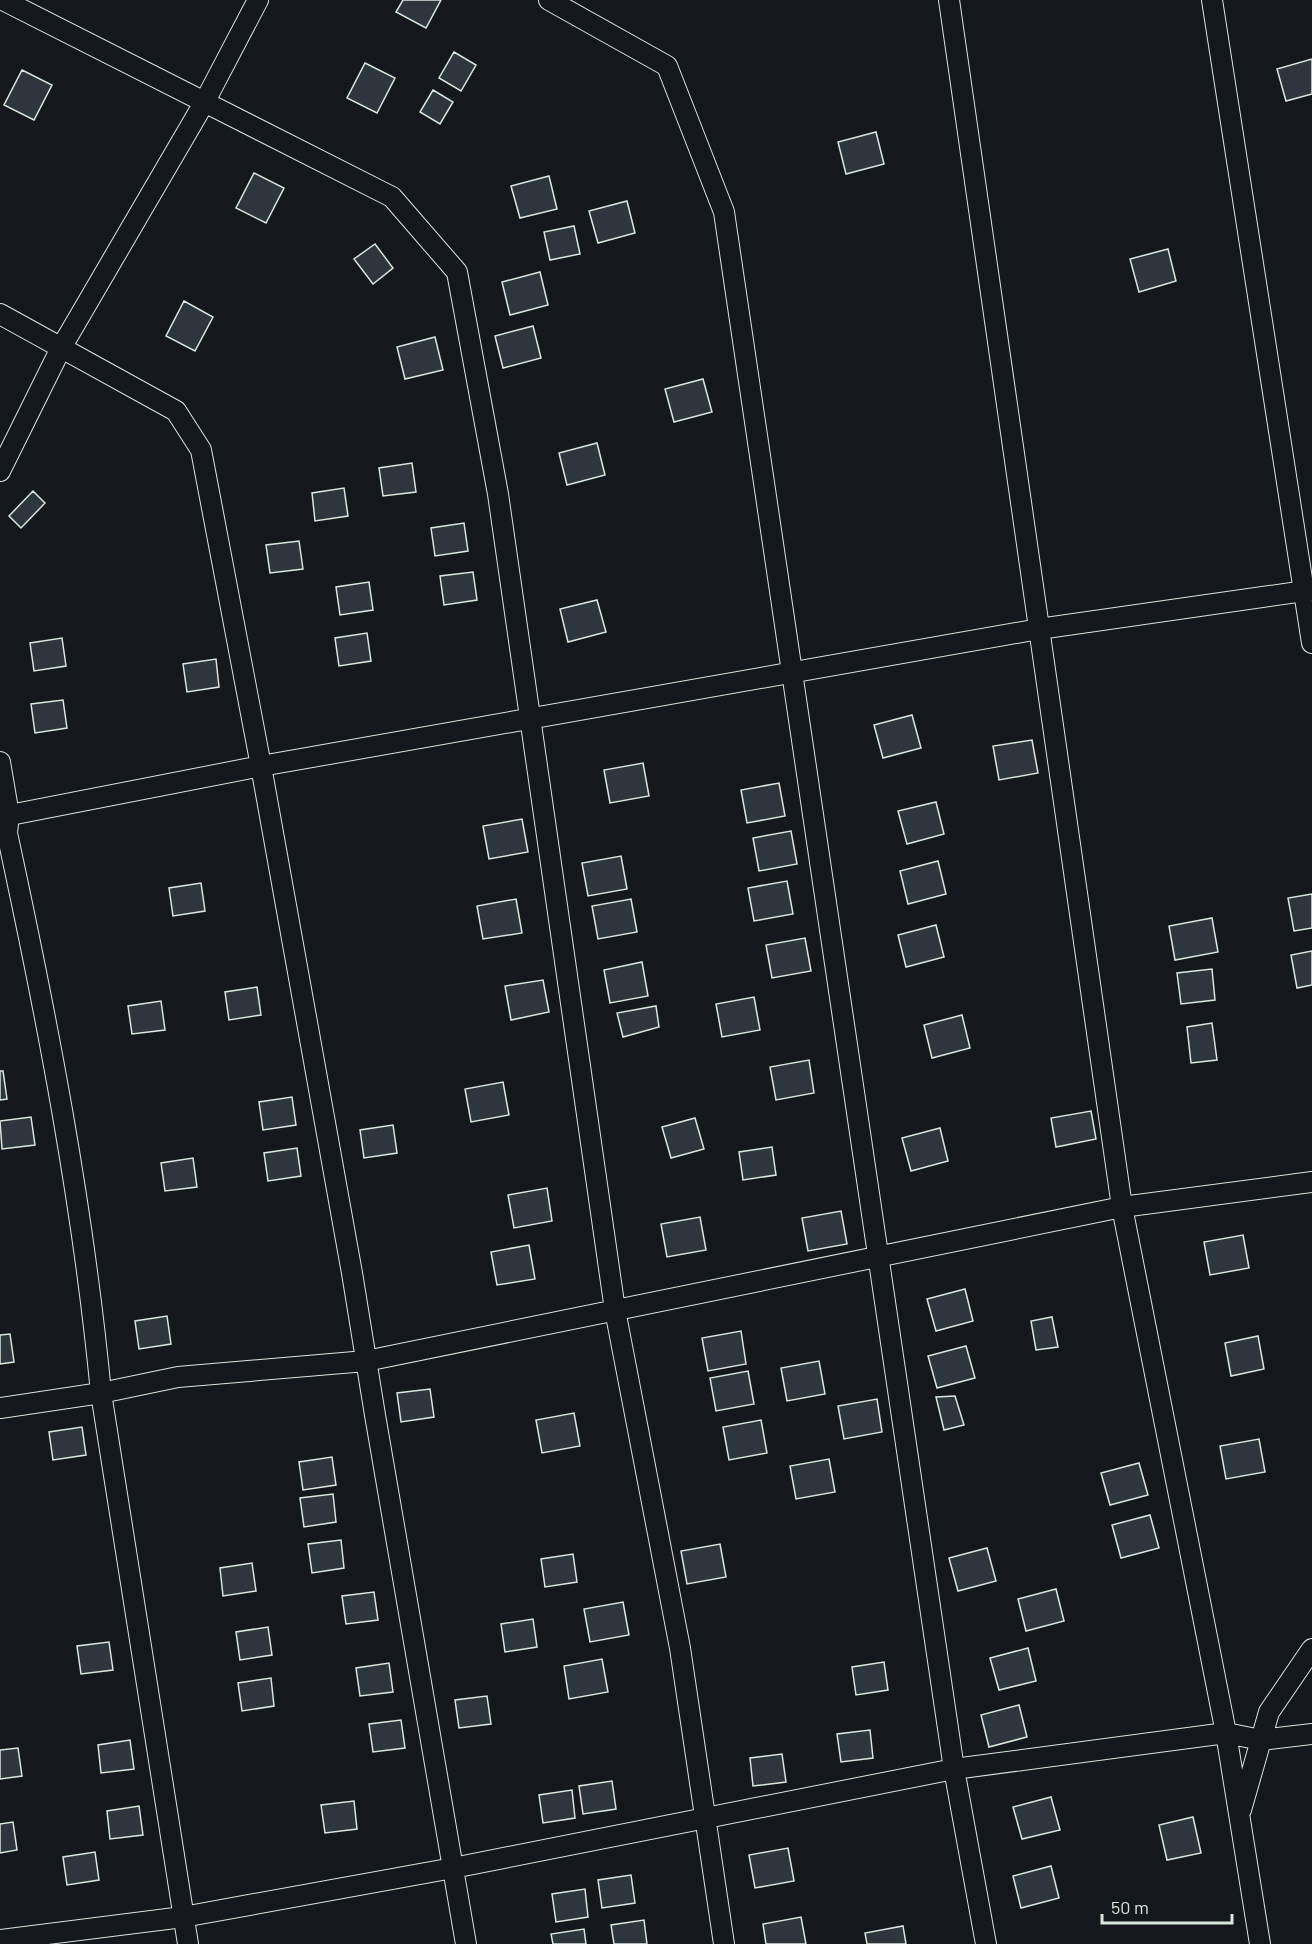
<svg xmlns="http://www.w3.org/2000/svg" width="1312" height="1944" font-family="Barlow,sans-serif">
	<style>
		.building { fill: #2c363c; stroke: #d8e6dc; stroke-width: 1.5 }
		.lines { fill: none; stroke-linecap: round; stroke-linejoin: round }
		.minor-casing { stroke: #d8e6dc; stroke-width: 22 }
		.minor { stroke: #14181c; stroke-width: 20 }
	</style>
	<rect width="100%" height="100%" fill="#14181c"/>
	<path class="building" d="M 403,0 L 441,0 L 426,28 L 396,12 Z
		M 454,52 L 476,65 L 461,91 L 439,78 Z
		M 1312,59 L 1312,94 L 1286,101 L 1277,69 Z
		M 365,63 L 395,78 L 377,113 L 347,98 Z
		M 22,70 L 52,85 L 34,120 L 4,105 Z
		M 433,90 L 453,102 L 440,124 L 420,112 Z
		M 876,132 L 884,164 L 846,174 L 838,142 Z
		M 254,173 L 284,188 L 266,223 L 236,208 Z
		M 549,176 L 557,209 L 520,218 L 511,186 Z
		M 627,201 L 635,233 L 598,243 L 589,211 Z
		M 574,226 L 580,254 L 550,260 L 544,232 Z
		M 375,244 L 393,268 L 373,284 L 354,259 Z
		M 1168,249 L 1176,281 L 1139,292 L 1130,259 Z
		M 540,272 L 548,305 L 510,315 L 502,282 Z
		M 184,301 L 213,317 L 195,351 L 166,336 Z
		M 533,326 L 541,358 L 503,368 L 495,336 Z
		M 435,337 L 443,370 L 405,379 L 397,347 Z
		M 703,379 L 712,412 L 674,422 L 665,389 Z
		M 597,443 L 605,475 L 567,485 L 559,453 Z
		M 412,463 L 416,492 L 383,496 L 379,468 Z
		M 344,488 L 348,516 L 315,521 L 312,493 Z
		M 33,491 L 45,503 L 21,528 L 9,516 Z
		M 464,523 L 468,551 L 435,556 L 431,528 Z
		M 299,541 L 303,569 L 270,573 L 266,545 Z
		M 473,572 L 477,600 L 444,605 L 440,576 Z
		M 369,582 L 373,610 L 340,615 L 336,587 Z
		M 597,600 L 606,632 L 568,642 L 560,609 Z
		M 367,633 L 371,661 L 339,666 L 335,638 Z
		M 62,638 L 66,666 L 34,671 L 30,643 Z
		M 216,659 L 219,687 L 187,692 L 183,664 Z
		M 63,700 L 67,728 L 35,733 L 31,704 Z
		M 912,715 L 921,748 L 883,758 L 874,725 Z
		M 1032,740 L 1038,773 L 999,780 L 993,746 Z
		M 643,763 L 649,796 L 610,803 L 604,770 Z
		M 779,783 L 785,816 L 747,823 L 741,790 Z
		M 936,802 L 944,834 L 907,844 L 898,811 Z
		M 522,819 L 528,852 L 489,859 L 483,826 Z
		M 791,831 L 797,864 L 759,871 L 753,838 Z
		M 621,856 L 627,889 L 588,896 L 582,863 Z
		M 938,861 L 946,894 L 908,904 L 900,871 Z
		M 787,881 L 793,914 L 754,921 L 748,888 Z
		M 201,883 L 205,911 L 173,916 L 169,888 Z
		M 1312,894 L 1312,928 L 1294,931 L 1288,898 Z
		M 516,899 L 522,933 L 483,939 L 477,906 Z
		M 631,899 L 637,932 L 598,939 L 592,906 Z
		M 1212,918 L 1218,952 L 1175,960 L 1169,926 Z
		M 936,925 L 944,957 L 906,967 L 898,935 Z
		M 805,938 L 811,971 L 772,978 L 766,945 Z
		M 1312,951 L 1312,985 L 1297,988 L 1291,955 Z
		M 642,962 L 648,996 L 610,1003 L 604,970 Z
		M 1212,969 L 1215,1000 L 1181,1004 L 1177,973 Z
		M 543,980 L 549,1012 L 511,1020 L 505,986 Z
		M 257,987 L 261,1015 L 229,1020 L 225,992 Z
		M 754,997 L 760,1030 L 722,1037 L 716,1004 Z
		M 161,1001 L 165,1030 L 132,1034 L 128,1006 Z
		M 656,1006 L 659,1027 L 623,1037 L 617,1013 Z
		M 962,1015 L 970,1048 L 932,1058 L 924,1025 Z
		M 1212,1023 L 1217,1060 L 1191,1063 L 1187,1027 Z
		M 809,1060 L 814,1093 L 776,1100 L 770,1067 Z
		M 0,1071 L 3,1071 L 7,1099 L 0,1100 Z
		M 503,1082 L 509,1115 L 471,1122 L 465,1089 Z
		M 292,1097 L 296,1125 L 263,1130 L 259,1102 Z
		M 1091,1111 L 1096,1139 L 1056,1147 L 1051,1118 Z
		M 31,1117 L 35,1145 L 2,1149 L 0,1121 Z
		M 695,1118 L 704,1149 L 671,1158 L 662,1127 Z
		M 393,1125 L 397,1153 L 364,1158 L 360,1130 Z
		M 940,1128 L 948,1161 L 911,1171 L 902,1138 Z
		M 772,1147 L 776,1175 L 743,1180 L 739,1152 Z
		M 297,1148 L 301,1176 L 268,1181 L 264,1153 Z
		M 193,1158 L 197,1187 L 165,1191 L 161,1163 Z
		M 547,1188 L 552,1221 L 514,1228 L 508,1195 Z
		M 841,1211 L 847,1244 L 808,1251 L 802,1218 Z
		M 700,1217 L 706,1250 L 667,1257 L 661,1224 Z
		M 1243,1235 L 1249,1268 L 1210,1275 L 1204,1242 Z
		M 529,1245 L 535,1279 L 497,1285 L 491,1252 Z
		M 965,1289 L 973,1321 L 936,1331 L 927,1299 Z
		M 167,1316 L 171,1344 L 139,1349 L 135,1321 Z
		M 1052,1317 L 1058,1347 L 1036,1350 L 1031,1321 Z
		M 741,1331 L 746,1364 L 708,1371 L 702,1338 Z
		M 10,1334 L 14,1362 L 0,1364 L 0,1335 Z
		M 1258,1336 L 1264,1369 L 1231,1376 L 1225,1343 Z
		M 966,1346 L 975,1378 L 937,1388 L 928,1356 Z
		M 819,1361 L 825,1394 L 787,1401 L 781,1368 Z
		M 748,1371 L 754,1404 L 716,1411 L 710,1378 Z
		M 430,1389 L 434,1417 L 401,1422 L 397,1393 Z
		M 955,1396 L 964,1425 L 944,1430 L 936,1397 Z
		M 877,1399 L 882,1432 L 844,1439 L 838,1406 Z
		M 574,1413 L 580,1446 L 542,1453 L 536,1420 Z
		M 761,1420 L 767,1453 L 729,1460 L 723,1427 Z
		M 82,1427 L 86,1455 L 53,1460 L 49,1432 Z
		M 1259,1439 L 1265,1472 L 1226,1479 L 1220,1446 Z
		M 332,1457 L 336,1485 L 303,1490 L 299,1462 Z
		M 829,1459 L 835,1492 L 796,1499 L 790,1466 Z
		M 1139,1463 L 1148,1495 L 1110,1505 L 1101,1473 Z
		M 333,1494 L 336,1522 L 304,1527 L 300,1498 Z
		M 1150,1515 L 1159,1548 L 1121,1558 L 1112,1525 Z
		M 341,1540 L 344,1568 L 312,1573 L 308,1544 Z
		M 720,1544 L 726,1577 L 687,1584 L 681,1551 Z
		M 987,1548 L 996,1581 L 958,1591 L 949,1558 Z
		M 573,1554 L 577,1582 L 545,1587 L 541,1559 Z
		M 252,1563 L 256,1591 L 223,1596 L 220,1568 Z
		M 1056,1589 L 1064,1621 L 1026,1631 L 1018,1599 Z
		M 374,1592 L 378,1620 L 346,1624 L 342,1596 Z
		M 623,1602 L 629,1635 L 590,1642 L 584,1609 Z
		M 533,1619 L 537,1647 L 505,1652 L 501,1624 Z
		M 268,1627 L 272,1655 L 240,1660 L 236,1632 Z
		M 109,1642 L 113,1670 L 81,1674 L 77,1646 Z
		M 1028,1648 L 1036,1681 L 999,1690 L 990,1658 Z
		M 602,1659 L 608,1692 L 569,1699 L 564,1666 Z
		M 884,1662 L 888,1690 L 856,1695 L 852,1667 Z
		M 389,1663 L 393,1692 L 360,1696 L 356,1668 Z
		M 271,1678 L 274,1706 L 242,1711 L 238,1683 Z
		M 487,1696 L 491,1724 L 459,1728 L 455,1700 Z
		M 1019,1705 L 1027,1737 L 989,1747 L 981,1715 Z
		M 401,1720 L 405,1748 L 373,1752 L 369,1724 Z
		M 870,1730 L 873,1758 L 841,1762 L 837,1734 Z
		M 130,1740 L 134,1769 L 101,1773 L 98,1745 Z
		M 18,1748 L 22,1776 L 0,1779 L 0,1750 Z
		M 782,1754 L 786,1782 L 753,1786 L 750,1758 Z
		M 612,1781 L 616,1809 L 583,1814 L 579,1786 Z
		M 572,1790 L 575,1818 L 543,1823 L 539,1795 Z
		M 1051,1797 L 1060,1830 L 1022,1839 L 1013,1807 Z
		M 354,1801 L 357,1829 L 325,1833 L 321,1805 Z
		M 139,1806 L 143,1835 L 110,1839 L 107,1811 Z
		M 1193,1817 L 1201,1853 L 1167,1860 L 1159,1825 Z
		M 13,1822 L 17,1850 L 0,1853 L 0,1824 Z
		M 788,1848 L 794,1881 L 755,1888 L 749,1855 Z
		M 95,1852 L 99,1880 L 67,1885 L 63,1857 Z
		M 1051,1866 L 1059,1898 L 1021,1908 L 1013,1876 Z
		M 631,1875 L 635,1903 L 602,1908 L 598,1880 Z
		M 585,1889 L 588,1917 L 556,1922 L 552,1894 Z
		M 801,1917 L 806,1944 L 766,1944 L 763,1924 Z
		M 644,1920 L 647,1944 L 614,1944 L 611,1925 Z
		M 903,1926 L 906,1944 L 867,1944 L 865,1933 Z
		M 584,1929 L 586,1944 L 553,1944 L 551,1934 Z"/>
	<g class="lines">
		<g class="minor-casing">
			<path id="minor" d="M 3,0 L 392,197 L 457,272 L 498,494 L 615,1310 L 680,1648 L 724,1944
				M 549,0 L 667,66 L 724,212 L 954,1769 L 986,1944
				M 949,0 L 1122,1207 L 1226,1733 L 1260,1944
				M 1212,0 L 1312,643
				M 0,314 L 176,411 L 201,450 L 261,766 L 352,1273 L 375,1415 L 466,1944
				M 0,471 L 61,348 L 204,103 L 258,0
				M 0,762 L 9,815 L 7,833 C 47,1018 83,1204 101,1393 L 188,1944
				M 0,817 L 261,766 L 1039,629 L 1312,590
				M 0,1408 L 101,1393 L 178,1377 L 366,1361 L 1122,1207 L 1312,1182
				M 1241,1810 L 1269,1712 L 1312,1649
				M 0,1940 L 183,1917 L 453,1868 L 954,1769 L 1226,1733 L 1261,1740 L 1312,1734"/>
		</g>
		<use href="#minor" class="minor"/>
	</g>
	<path d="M1102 1914v9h130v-9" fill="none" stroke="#d8e6dc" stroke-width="3"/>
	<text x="1111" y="1914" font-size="18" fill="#d8e6dc" stroke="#14181c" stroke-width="4.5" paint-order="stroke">50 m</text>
</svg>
